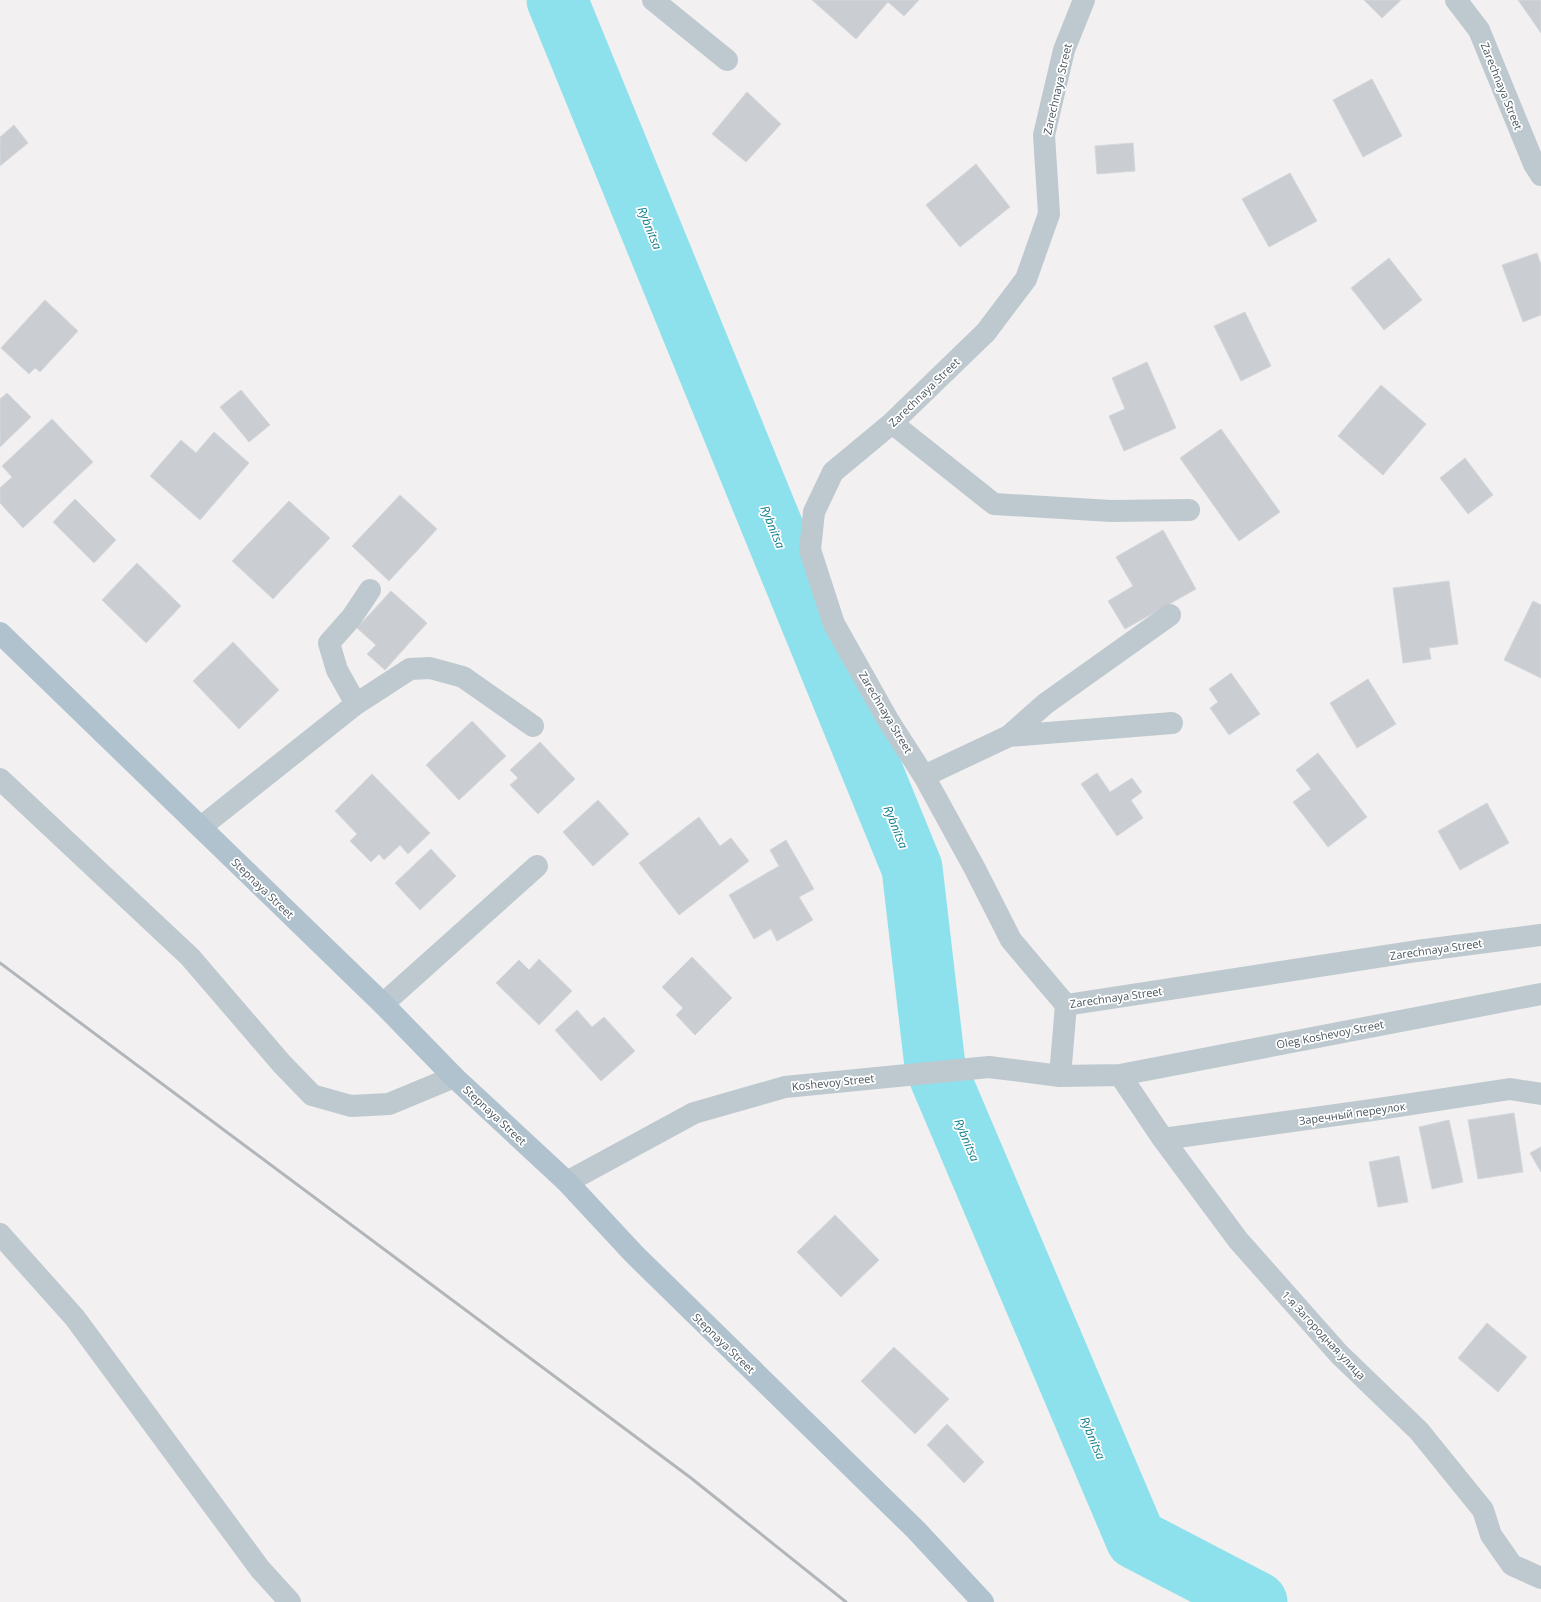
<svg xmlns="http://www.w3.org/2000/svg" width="1541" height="1602" font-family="'Open Sans',sans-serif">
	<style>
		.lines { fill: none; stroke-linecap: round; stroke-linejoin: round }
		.river { stroke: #8de1ec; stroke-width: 61 }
		.building { fill: #caced2; stroke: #d4d7db }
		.minor { stroke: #bec9cf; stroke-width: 22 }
		.major { stroke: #b0c2ce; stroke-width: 22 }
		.rail { stroke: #b2b6ba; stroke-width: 3 }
		.labels { text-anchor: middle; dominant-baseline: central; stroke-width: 3.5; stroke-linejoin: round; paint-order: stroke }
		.street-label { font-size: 11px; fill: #48555d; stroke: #fff }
		.water-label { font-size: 12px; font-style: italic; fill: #0e7f8c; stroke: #fff }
	</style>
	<rect width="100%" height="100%" fill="#f2f0f0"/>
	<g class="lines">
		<path class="river" d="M 557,0 L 912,868 L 935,1066 L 1136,1539 L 1257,1602"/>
	</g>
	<path class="building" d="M 812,0 L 919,0 L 904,16 L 888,2 L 856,39 Z
		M 1364,0 L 1401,0 L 1382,18 Z
		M 1518,0 L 1541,0 L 1541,33 Z
		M 1372,79 L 1402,136 L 1363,157 L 1333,100 Z
		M 747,92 L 781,124 L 746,162 L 712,134 Z
		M 14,125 L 28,143 L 0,166 L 0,137 Z
		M 1133,143 L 1135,171 L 1097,174 L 1095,146 Z
		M 976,164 L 1010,207 L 960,247 L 926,205 Z
		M 1290,173 L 1317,221 L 1269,247 L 1242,199 Z
		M 1537,253 L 1541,265 L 1541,315 L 1523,322 L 1502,265 Z
		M 1389,258 L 1422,300 L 1384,330 L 1351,288 Z
		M 45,300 L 78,331 L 40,372 L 35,368 L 29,374 L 1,348 Z
		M 1245,312 L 1271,366 L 1241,381 L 1214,326 Z
		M 1147,362 L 1176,428 L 1124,451 L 1109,416 L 1125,409 L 1112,378 Z
		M 1381,385 L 1426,424 L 1383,475 L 1338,436 Z
		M 241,390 L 270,425 L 249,442 L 220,407 Z
		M 7,393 L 31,417 L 0,447 L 0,399 Z
		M 52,419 L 93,462 L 23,528 L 0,503 L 0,488 L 12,477 L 2,466 Z
		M 1221,429 L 1280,512 L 1239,541 L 1180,458 Z
		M 214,432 L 249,463 L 200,520 L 150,476 L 181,440 L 196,453 Z
		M 1465,458 L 1493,495 L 1468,514 L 1440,478 Z
		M 400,495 L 437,529 L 389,581 L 352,546 Z
		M 75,499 L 116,540 L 94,563 L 53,522 Z
		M 289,501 L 330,538 L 273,599 L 232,561 Z
		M 1163,530 L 1196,589 L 1125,629 L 1108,601 L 1133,586 L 1116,557 Z
		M 137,563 L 181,606 L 146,643 L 102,600 Z
		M 1449,581 L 1458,644 L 1429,648 L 1431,659 L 1403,663 L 1393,588 Z
		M 391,591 L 427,623 L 385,670 L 367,654 L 376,645 L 357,628 Z
		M 1533,601 L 1541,605 L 1541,678 L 1504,660 Z
		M 233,642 L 279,690 L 239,729 L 193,681 Z
		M 1231,673 L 1260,714 L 1229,735 L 1210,708 L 1218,702 L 1209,689 Z
		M 1368,679 L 1396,724 L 1357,748 L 1330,703 Z
		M 472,721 L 506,756 L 459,800 L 426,765 Z
		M 540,742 L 575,779 L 538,814 L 510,785 L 518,778 L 510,770 Z
		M 1318,753 L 1367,817 L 1328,847 L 1293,802 L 1311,789 L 1296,770 Z
		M 1097,773 L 1110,792 L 1132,778 L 1142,792 L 1131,800 L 1143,818 L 1117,836 L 1081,784 Z
		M 372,774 L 430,833 L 408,854 L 400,845 L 384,860 L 379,854 L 371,862 L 350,841 L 357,834 L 335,811 Z
		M 598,800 L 629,834 L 593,866 L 563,832 Z
		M 1487,803 L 1509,843 L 1460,870 L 1438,831 Z
		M 699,817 L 720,846 L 731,838 L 749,861 L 679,915 L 639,863 Z
		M 786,840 L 814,889 L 799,897 L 813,920 L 777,941 L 771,929 L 754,939 L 729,895 L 779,866 L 770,850 Z
		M 431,849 L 456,876 L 420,910 L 395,883 Z
		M 692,957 L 732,998 L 695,1035 L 676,1015 L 683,1008 L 662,987 Z
		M 539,959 L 572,991 L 539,1025 L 496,983 L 519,960 L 529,970 Z
		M 577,1010 L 592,1027 L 604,1017 L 635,1051 L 601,1081 L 555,1030 Z
		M 1514,1113 L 1523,1172 L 1478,1179 L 1468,1120 Z
		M 1449,1120 L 1463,1182 L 1432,1189 L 1419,1127 Z
		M 1541,1147 L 1541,1172 L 1530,1153 Z
		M 1399,1156 L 1408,1202 L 1378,1207 L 1369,1162 Z
		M 835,1215 L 879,1260 L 841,1297 L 797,1252 Z
		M 1487,1323 L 1527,1357 L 1498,1392 L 1458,1358 Z
		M 894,1347 L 949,1399 L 915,1434 L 861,1381 Z
		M 947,1424 L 984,1462 L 964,1483 L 927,1445 Z"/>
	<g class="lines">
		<path class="minor" d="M 653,0 L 727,60
			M 1456,0 L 1479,30 L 1534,164 L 1541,175
			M 892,423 L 994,504 L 1111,511 L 1189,510
			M 356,704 L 337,670 L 329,643 L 352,617 L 370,590
			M 1009,736 L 1045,704 L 1170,615
			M 924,776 L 1009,736 L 1172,723
			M 0,779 L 190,957 L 282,1064 L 312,1095 L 351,1106 L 389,1104 L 454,1077
			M 201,827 L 356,704 L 410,669 L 430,668 L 463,677 L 533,726
			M 383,1004 L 537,866
			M 1066,1005 L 1011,940 L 975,869 L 924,776 L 888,720 L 834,624 L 810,550 L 814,512 L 833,472 L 892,423 L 986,332 L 1026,279 L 1049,214 L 1044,135 L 1064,50 L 1084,0
			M 1066,1005 L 1417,951 L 1541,935
			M 1120,1075 L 1163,1139 L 1238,1240 L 1339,1354 L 1419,1431 L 1483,1510 L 1491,1535 L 1512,1565 L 1541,1578
			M 1060,1076 L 1066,1005
			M 1163,1139 L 1372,1110 L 1510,1089 L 1541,1094
			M 567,1182 L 694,1113 L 785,1087 L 989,1067 L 1060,1076 L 1120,1075 L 1541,994
			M 0,1234 L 75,1318 L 260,1569 L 290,1602"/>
		<path class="major" d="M 0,633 L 383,1004 L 454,1077 L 567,1182 L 634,1254 L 916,1530 L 983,1602"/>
		<path class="rail" d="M 0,963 L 691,1478 L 846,1602"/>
	</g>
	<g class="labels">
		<g class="street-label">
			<text transform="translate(1502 86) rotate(68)">Zarechnaya Street</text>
			<text transform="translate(1057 89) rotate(-77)">Zarechnaya Street</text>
			<text transform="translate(924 392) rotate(-44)">Zarechnaya Street</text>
			<text transform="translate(886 712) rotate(59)">Zarechnaya Street</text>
			<text transform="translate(263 888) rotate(44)">Stepnaya Street</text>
			<text transform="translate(1436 949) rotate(-8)">Zarechnaya Street</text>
			<text transform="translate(1116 997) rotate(-8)">Zarechnaya Street</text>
			<text transform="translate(1330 1034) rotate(-11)">Oleg Koshevoy Street</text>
			<text transform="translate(833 1082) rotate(-6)">Koshevoy Street</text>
			<text transform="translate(1352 1113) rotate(-8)">Заречный переулок</text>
			<text transform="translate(495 1115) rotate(43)">Stepnaya Street</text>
			<text transform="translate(1324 1335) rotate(47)">1-я Загородная улица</text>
			<text transform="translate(724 1343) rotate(44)">Stepnaya Street</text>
		</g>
		<g class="water-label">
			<text transform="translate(650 228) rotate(68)">Rybnitsa</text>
			<text transform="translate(773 527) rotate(68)">Rybnitsa</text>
			<text transform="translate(896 827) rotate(68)">Rybnitsa</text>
			<text transform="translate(967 1140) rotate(67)">Rybnitsa</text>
			<text transform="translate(1093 1438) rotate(67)">Rybnitsa</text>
		</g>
	</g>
</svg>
